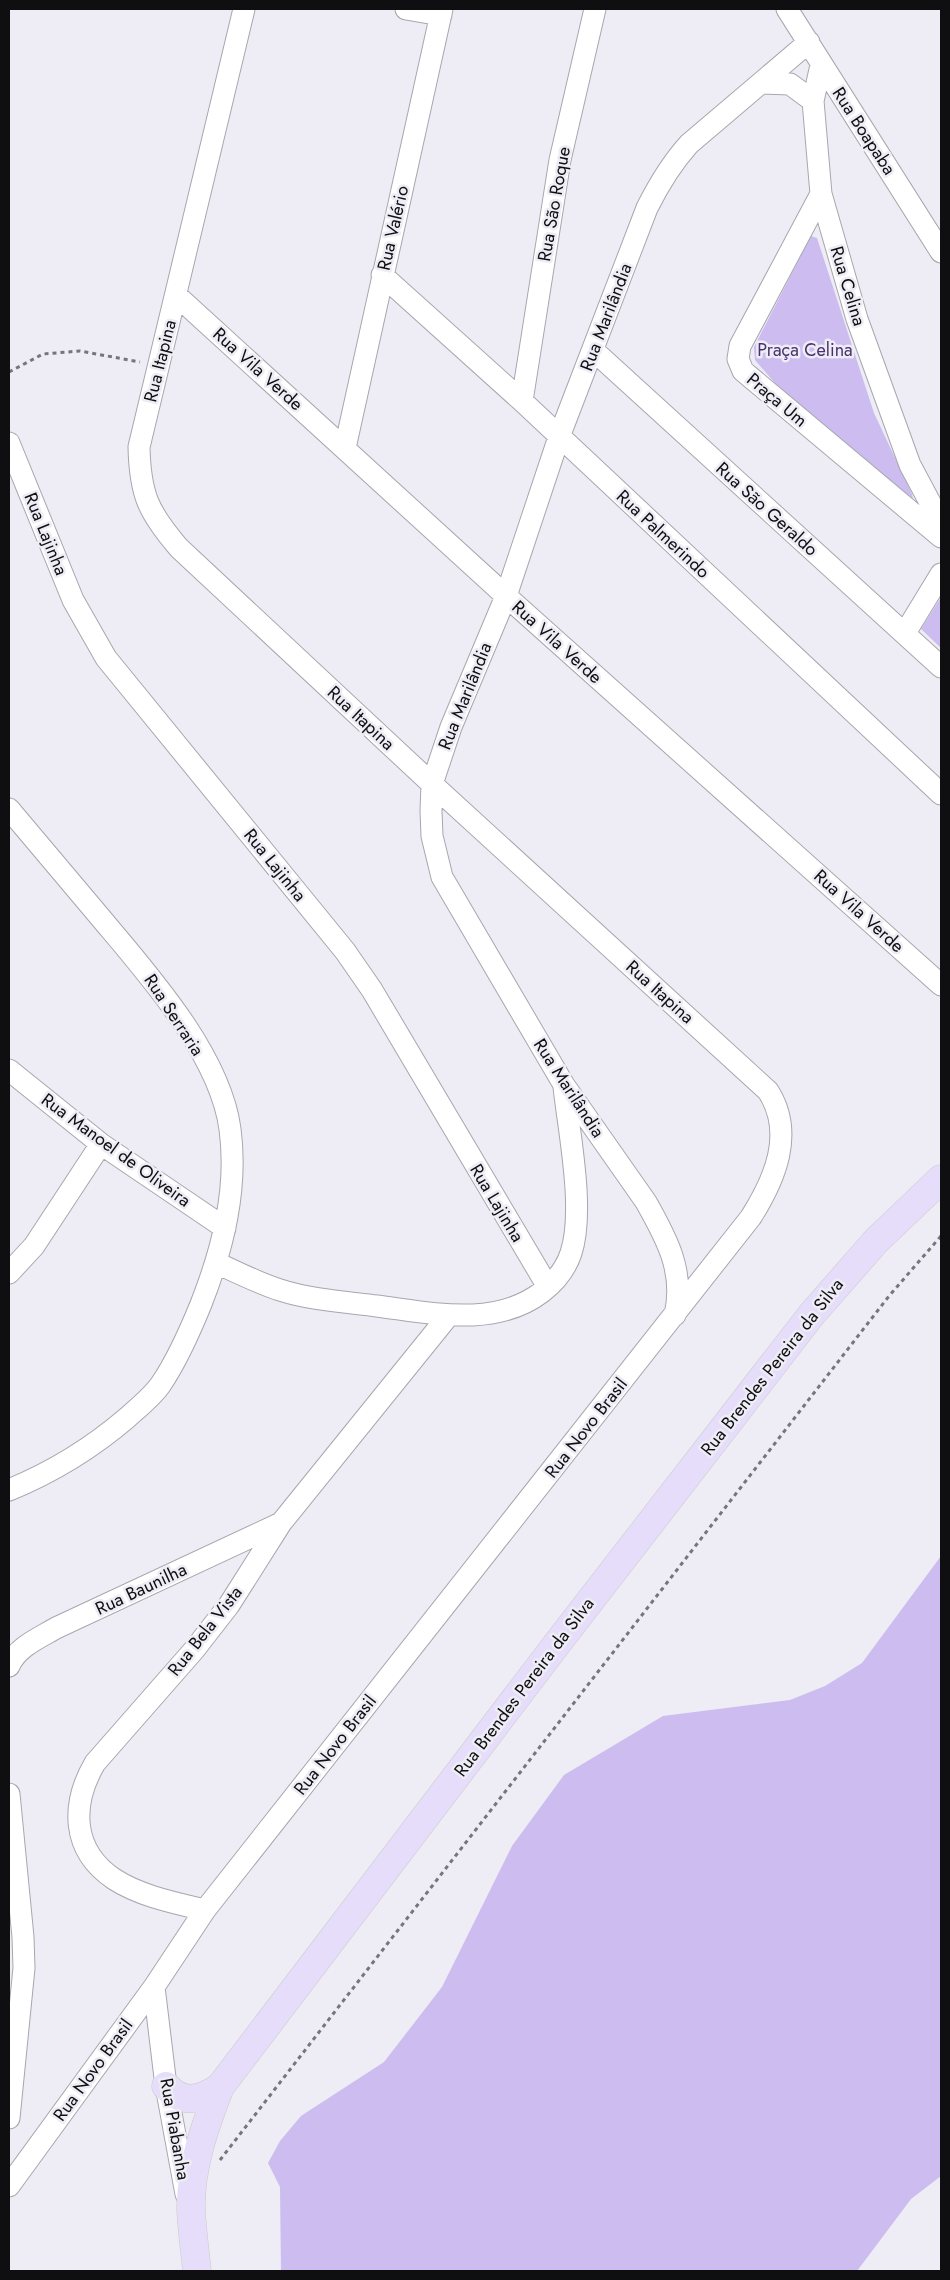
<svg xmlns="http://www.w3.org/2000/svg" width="950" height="2280" font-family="Jost,sans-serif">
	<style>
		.green { fill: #ccbcef }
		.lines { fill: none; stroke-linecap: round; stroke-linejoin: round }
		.minor-casing { stroke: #a8a6ae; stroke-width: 23 }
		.major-casing { stroke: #cacacb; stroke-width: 29 }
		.path { stroke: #76757a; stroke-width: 3; stroke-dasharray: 4 4; stroke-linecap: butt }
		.minor { stroke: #fff; stroke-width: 21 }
		.major { stroke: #e6ddfa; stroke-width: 28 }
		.labels { text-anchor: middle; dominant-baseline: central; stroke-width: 5; stroke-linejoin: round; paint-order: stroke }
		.street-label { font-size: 18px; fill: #0f0e11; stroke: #eeecf4 }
		.park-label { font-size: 18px; fill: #49316f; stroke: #eeecf4 }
	</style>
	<rect width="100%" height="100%" fill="#eeecf4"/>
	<path class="green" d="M 811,236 L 817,238 L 874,413 L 912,494 L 913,499 L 780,389 L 755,360 L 754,347 Z
		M 941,597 L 941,648 L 921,629 Z
		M 941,1556 L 941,2176 L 911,2199 L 857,2271 L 281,2271 L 280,2187 L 268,2163 L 280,2141 L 301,2116 L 384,2062 L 442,1987 L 512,1846 L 564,1775 L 663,1716 L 790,1700 L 825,1686 L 862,1663 Z"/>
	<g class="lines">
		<g class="minor-casing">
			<path id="minor" d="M 406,9 L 441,15
				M 787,9 L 941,252
				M 821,65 L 813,101 L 821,194 L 857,319 L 910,465 L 941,523
				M 761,83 L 790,84 L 813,101
				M 821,194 L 740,346 L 738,359 L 743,371 L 941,537
				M 382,275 L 522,401 L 941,794
				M 176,295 L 506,596 L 941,985
				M 593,350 L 941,667
				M 522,401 L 560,160 L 595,9
				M 9,443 L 73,600 L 106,658 L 345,951 L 372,990 L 548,1287
				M 345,448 L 442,9
				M 905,633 L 941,574
				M 9,809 C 39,845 70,881 100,917 C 147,973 220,1054 230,1129 C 238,1189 223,1248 201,1304 C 190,1331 178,1359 161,1384 C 153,1396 139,1407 128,1417 C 92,1448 53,1472 9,1490
				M 9,1070 L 101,1144 L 225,1228
				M 217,1263 C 238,1273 258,1283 280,1290 C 311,1300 345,1302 377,1306 C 432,1313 495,1328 542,1292 C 555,1282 566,1268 571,1253 C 585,1210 569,1133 564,1087
				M 9,1273 L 34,1246 L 101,1144
				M 675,1315 C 685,1272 667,1239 646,1202 L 564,1085 L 442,877 L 432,836 L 431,811 L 432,784 L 451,727 L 506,596 L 559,437 L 647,208 C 659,184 671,164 689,144 L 809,42
				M 9,1666 C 17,1647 39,1638 56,1628 L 281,1523
				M 9,1794 L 23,1937 L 24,1968 L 9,2118
				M 205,1910 C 175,1903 140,1896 114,1879 C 71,1850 71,1804 95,1763 L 194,1650 L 229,1605 L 281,1523 L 449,1315
				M 154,1987 L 166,2086 L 186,2194
				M 9,2186 L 154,1987 L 205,1910 L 751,1217 C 775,1179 795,1133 768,1091 L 432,784 L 179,548 C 148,512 140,494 139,447 L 244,9"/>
		</g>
		<g class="major-casing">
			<path id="major" d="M 166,2086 C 183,2105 201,2100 220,2087
				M 197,2271 C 195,2251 192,2230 191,2210 C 190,2167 205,2126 220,2087 L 556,1645 L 812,1314 L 876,1241 L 941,1179"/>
		</g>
		<path class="path" d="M 9,372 L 43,354 L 80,351 L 140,362
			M 220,2160 L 889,1296 L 941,1236"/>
		<use href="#minor" class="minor"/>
		<use href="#major" class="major"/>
	</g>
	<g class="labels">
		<g class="street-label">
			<text transform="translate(864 131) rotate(57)">Rua Boapaba</text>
			<text transform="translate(554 204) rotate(-80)">Rua São Roque</text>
			<text transform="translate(393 228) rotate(-77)">Rua Valério</text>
			<text transform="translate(848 286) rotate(73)">Rua Celina</text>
			<text transform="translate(606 317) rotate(-69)">Rua Marilândia</text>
			<text transform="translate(160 361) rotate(-76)">Rua Itapina</text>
			<text transform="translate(258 369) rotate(42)">Rua Vila Verde</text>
			<text transform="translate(777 400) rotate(40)">Praça Um</text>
			<text transform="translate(767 509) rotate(42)">Rua São Geraldo</text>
			<text transform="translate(46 534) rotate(68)">Rua Lajinha</text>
			<text transform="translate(663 534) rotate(43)">Rua Palmerindo</text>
			<text transform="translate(557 642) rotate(42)">Rua Vila Verde</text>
			<text transform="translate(465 696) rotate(-68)">Rua Marilândia</text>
			<text transform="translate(361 718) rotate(43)">Rua Itapina</text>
			<text transform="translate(275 865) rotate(51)">Rua Lajinha</text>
			<text transform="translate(859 911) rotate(42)">Rua Vila Verde</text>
			<text transform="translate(660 992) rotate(42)">Rua Itapina</text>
			<text transform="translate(174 1015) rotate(57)">Rua Serraria</text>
			<text transform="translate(569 1088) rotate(57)">Rua Marilândia</text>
			<text transform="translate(116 1150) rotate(36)">Rua Manoel de Oliveira</text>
			<text transform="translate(497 1203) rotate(59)">Rua Lajinha</text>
			<text transform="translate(772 1367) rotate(-52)">Rua Brendes Pereira da Silva</text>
			<text transform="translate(586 1428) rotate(-52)">Rua Novo Brasil</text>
			<text transform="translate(141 1589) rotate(-25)">Rua Baunilha</text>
			<text transform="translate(205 1631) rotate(-52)">Rua Bela Vista</text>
			<text transform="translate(524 1687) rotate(-53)">Rua Brendes Pereira da Silva</text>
			<text transform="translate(335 1745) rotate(-52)">Rua Novo Brasil</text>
			<text transform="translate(93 2070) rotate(-54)">Rua Novo Brasil</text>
			<text transform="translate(175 2129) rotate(80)">Rua Piabanha</text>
		</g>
		<g class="park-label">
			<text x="805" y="350">Praça Celina</text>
		</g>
	</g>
	<rect width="950" height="2280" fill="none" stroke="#0f0e11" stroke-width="20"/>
</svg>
